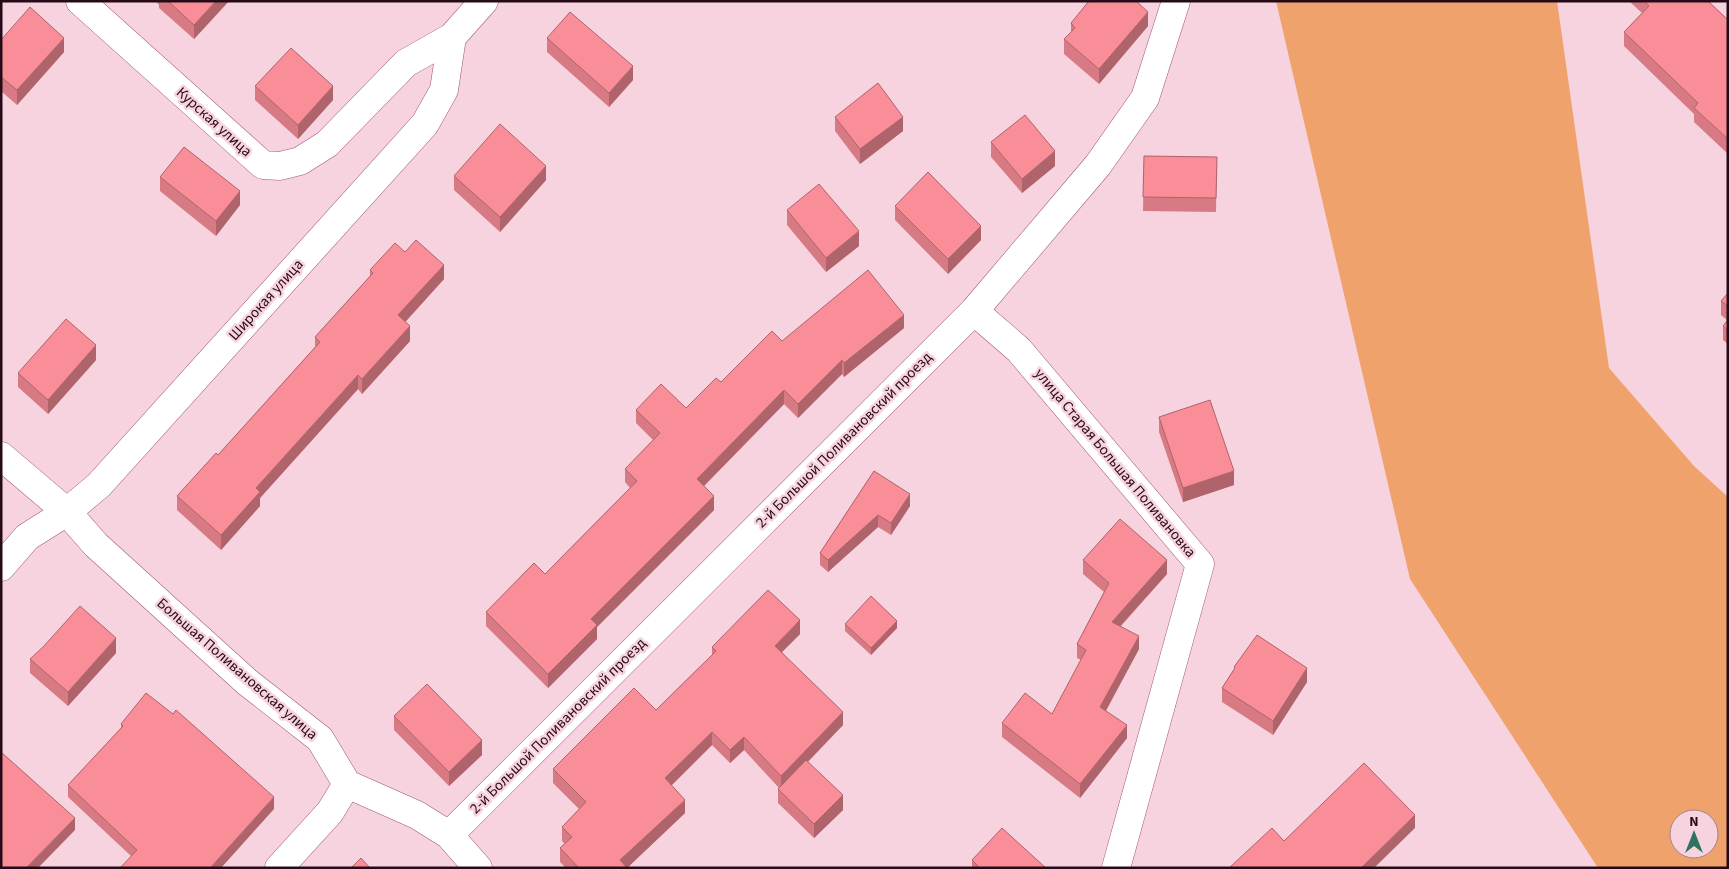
<svg xmlns="http://www.w3.org/2000/svg" width="1729" height="869" font-family="'Source Sans 3',sans-serif">
	<style>
		.green { fill: #efa26c; fill-rule: evenodd }
		.lines { fill: none; stroke-linecap: round; stroke-linejoin: round }
		.street-casing { stroke: #a15776; stroke-width: 29 }
		.street { stroke: #fff; stroke-width: 28 }
		.wall { fill: #d77a83 }
		.shaded-wall { fill: #af636a }
		.building { fill: #fa8e98; stroke: #af636a }
		.labels { text-anchor: middle; dominant-baseline: central; stroke-width: 5; stroke-linejoin: round; paint-order: stroke }
		.street-label { font-size: 15px; fill: #270a17; stroke: #f6d3df }
	</style>
	<rect width="100%" height="100%" fill="#f6d3df"/>
	<path class="green" d="M 1276,1 L 1557,1 L 1609,368 L 1694,466 L 1728,497 L 1728,868 L 1598,868 L 1410,579 ZM 1679,819 L 1709,819 L 1709,849 L 1679,849 Z"/>
	<g class="lines">
		<g class="street-casing">
			<path id="street" d="M 80,1 L 263,165 L 280,166 L 300,161 L 327,144 L 406,63 L 452,37
				M 974,311 L 1019,350 L 1200,564 L 1116,868
				M 1,456 L 67,512 L 96,545 L 247,682 L 320,739 L 347,784 L 417,815 L 449,835 L 478,868
				M 1,567 L 27,537 L 67,512 L 99,485 L 425,124 L 444,90 L 452,37 L 484,1
				M 449,835 L 974,311 L 1098,165 L 1145,98 L 1176,1
				M 279,868 L 330,812 L 347,784"/>
		</g>
		<use href="#street" class="street"/>
	</g>
	<path class="wall" d="M 156,1 L 229,1 L 194,39 L 159,8 L 159,5 Z
		M 1629,1 L 1708,1 L 1728,20 L 1728,154 L 1694,122 L 1694,114 L 1624,46 L 1624,32 L 1642,13 Z
		M 1140,4 L 1148,26 L 1099,84 L 1064,54 L 1064,39 L 1071,32 L 1071,23 Z
		M 547,38 L 633,80 L 609,107 L 547,52 Z
		M 1,40 L 64,52 L 17,105 L 1,91 Z
		M 255,86 L 333,100 L 298,139 L 255,100 Z
		M 835,117 L 903,131 L 860,164 L 835,131 Z
		M 991,142 L 1055,166 L 1022,193 L 991,157 Z
		M 1144,156 L 1217,157 L 1216,212 L 1143,211 Z
		M 454,176 L 546,180 L 500,232 L 454,190 Z
		M 160,177 L 240,205 L 216,236 L 160,191 Z
		M 895,206 L 981,240 L 948,274 L 895,220 Z
		M 787,210 L 859,246 L 826,272 L 787,225 Z
		M 405,252 L 444,279 L 405,322 L 410,341 L 362,394 L 358,389 L 260,498 L 260,506 L 221,550 L 177,510 L 177,496 L 218,455 L 315,347 L 315,337 L 370,276 L 370,270 Z
		M 1728,293 L 1728,344 L 1723,340 L 1723,326 L 1727,320 L 1721,315 L 1721,301 Z
		M 904,328 L 844,377 L 842,374 L 798,418 L 784,404 L 704,486 L 714,510 L 597,627 L 597,639 L 548,688 L 486,626 L 486,612 L 545,574 L 630,488 L 625,482 L 625,469 L 653,440 L 636,423 L 636,410 L 686,408 L 782,341 Z
		M 96,360 L 48,414 L 18,387 L 18,373 Z
		M 1159,417 L 1234,485 L 1183,502 L 1159,432 Z
		M 874,471 L 910,506 L 891,535 L 878,527 L 828,572 L 820,565 L 820,553 Z
		M 1083,560 L 1167,574 L 1121,626 L 1139,649 L 1106,711 L 1127,738 L 1080,798 L 1002,737 L 1002,723 L 1052,714 L 1081,660 L 1077,658 L 1077,644 L 1104,592 L 1083,574 Z
		M 845,624 L 897,628 L 871,655 L 845,631 Z
		M 800,634 L 782,652 L 843,725 L 808,762 L 843,810 L 814,838 L 778,803 L 778,789 L 779,788 L 744,750 L 730,763 L 712,745 L 671,785 L 685,813 L 627,868 L 566,868 L 560,862 L 560,848 L 565,844 L 562,841 L 562,827 L 579,809 L 553,783 L 553,769 L 656,710 L 712,655 L 712,647 Z
		M 116,653 L 68,706 L 30,673 L 30,659 Z
		M 1234,667 L 1307,682 L 1273,735 L 1222,702 L 1222,688 L 1234,669 Z
		M 394,716 L 482,755 L 449,786 L 394,730 Z
		M 121,724 L 274,809 L 131,856 L 68,797 L 68,785 L 121,728 Z
		M 972,860 L 1046,868 L 972,868 Z"/>
	<path class="shaded-wall" d="M 216,1 L 229,1 L 194,39 L 194,25 Z
		M 1148,12 L 1148,26 L 1099,84 L 1099,69 Z
		M 64,38 L 64,52 L 17,105 L 17,90 Z
		M 633,66 L 633,80 L 609,107 L 609,93 Z
		M 333,86 L 333,100 L 298,139 L 298,125 Z
		M 903,117 L 903,131 L 860,164 L 860,149 Z
		M 1055,151 L 1055,166 L 1022,193 L 1022,179 Z
		M 546,166 L 546,180 L 500,232 L 500,217 Z
		M 240,191 L 240,205 L 216,236 L 216,221 Z
		M 981,226 L 981,240 L 948,274 L 948,259 Z
		M 859,231 L 859,246 L 826,272 L 826,258 Z
		M 444,265 L 444,279 L 398,330 L 398,315 Z
		M 904,315 L 904,328 L 844,377 L 844,363 Z
		M 410,326 L 410,341 L 362,394 L 362,379 Z
		M 96,345 L 96,360 L 48,414 L 48,400 Z
		M 842,360 L 842,374 L 798,418 L 798,404 Z
		M 358,375 L 358,389 L 260,498 L 260,506 L 221,550 L 221,535 L 256,488 Z
		M 784,390 L 784,404 L 697,493 L 697,479 Z
		M 1234,471 L 1234,485 L 1183,502 L 1183,488 Z
		M 910,494 L 910,506 L 891,535 L 891,523 Z
		M 714,496 L 714,510 L 597,627 L 597,639 L 548,688 L 548,674 L 591,619 Z
		M 878,515 L 878,527 L 828,572 L 828,560 Z
		M 1167,560 L 1167,574 L 1112,635 L 1112,622 Z
		M 800,620 L 800,634 L 775,659 L 775,646 Z
		M 897,621 L 897,628 L 871,655 L 871,648 Z
		M 1139,636 L 1139,649 L 1100,721 L 1100,707 Z
		M 116,638 L 116,653 L 68,706 L 68,692 Z
		M 1307,668 L 1307,682 L 1273,735 L 1273,721 Z
		M 843,712 L 843,725 L 781,789 L 781,776 Z
		M 1127,725 L 1127,738 L 1080,798 L 1080,784 Z
		M 712,732 L 712,745 L 665,792 L 665,778 Z
		M 744,737 L 744,750 L 730,763 L 730,750 Z
		M 482,740 L 482,755 L 449,786 L 449,772 Z
		M 843,795 L 843,810 L 814,838 L 814,824 Z
		M 274,797 L 274,809 L 221,868 L 210,868 Z
		M 685,800 L 685,813 L 627,868 L 620,860 Z
		M 1415,815 L 1415,828 L 1374,868 L 1361,868 Z
		M 75,818 L 75,830 L 38,868 L 26,868 Z"/>
	<path class="building" d="M 168,1 L 216,1 L 194,25 Z
		M 1089,1 L 1136,1 L 1148,12 L 1099,69 L 1064,39 L 1075,28 L 1071,23 Z
		M 1644,1 L 1708,1 L 1728,20 L 1728,139 L 1694,108 L 1698,103 L 1624,32 L 1649,6 Z
		M 30,7 L 64,38 L 17,90 L 1,77 L 1,40 Z
		M 570,12 L 633,66 L 609,93 L 547,38 Z
		M 291,48 L 333,86 L 298,125 L 255,86 Z
		M 878,83 L 903,117 L 860,149 L 835,117 Z
		M 1025,115 L 1055,151 L 1022,179 L 991,142 Z
		M 500,124 L 546,166 L 500,217 L 454,176 Z
		M 184,147 L 240,191 L 216,221 L 160,177 Z
		M 1144,156 L 1217,157 L 1216,198 L 1143,197 Z
		M 928,172 L 981,226 L 948,259 L 895,206 Z
		M 819,184 L 859,231 L 826,258 L 787,210 Z
		M 416,240 L 444,265 L 398,315 L 410,326 L 362,379 L 358,375 L 256,488 L 260,492 L 221,535 L 177,496 L 216,453 L 218,455 L 320,342 L 315,337 L 373,273 L 370,270 L 395,243 L 405,252 Z
		M 868,270 L 904,315 L 844,363 L 842,360 L 798,404 L 784,390 L 697,479 L 714,496 L 591,619 L 597,625 L 548,674 L 486,612 L 534,563 L 545,574 L 637,481 L 625,469 L 660,433 L 636,410 L 661,384 L 686,408 L 716,378 L 721,382 L 772,331 L 782,341 Z
		M 1728,293 L 1728,306 L 1721,301 Z
		M 66,319 L 96,345 L 48,400 L 18,373 Z
		M 1728,320 L 1728,330 L 1723,326 Z
		M 1210,400 L 1234,471 L 1183,488 L 1159,417 Z
		M 874,471 L 910,494 L 891,523 L 878,515 L 828,560 L 820,553 Z
		M 1120,519 L 1167,560 L 1112,622 L 1139,636 L 1100,707 L 1127,725 L 1080,784 L 1002,723 L 1025,693 L 1052,714 L 1086,650 L 1077,644 L 1109,583 L 1083,560 Z
		M 768,590 L 800,620 L 775,646 L 843,712 L 781,776 L 744,737 L 730,750 L 712,732 L 665,778 L 685,800 L 620,860 L 627,868 L 579,868 L 560,848 L 572,837 L 562,827 L 586,802 L 553,769 L 634,688 L 656,710 L 716,651 L 712,647 Z
		M 871,596 L 897,621 L 871,648 L 845,624 Z
		M 80,606 L 116,638 L 68,692 L 30,659 L 43,647 Z
		M 1257,635 L 1307,668 L 1273,721 L 1222,688 L 1235,668 L 1234,667 Z
		M 427,684 L 482,740 L 449,772 L 394,716 Z
		M 146,693 L 173,714 L 176,710 L 274,797 L 210,868 L 120,868 L 137,850 L 68,785 L 123,726 L 121,724 Z
		M 1,752 L 75,818 L 26,868 L 1,868 Z
		M 806,760 L 843,795 L 814,824 L 778,789 Z
		M 1364,763 L 1415,815 L 1361,868 L 1229,868 L 1272,828 L 1284,841 Z
		M 1002,828 L 1046,868 L 980,868 L 972,860 Z
		M 361,858 L 370,868 L 351,868 Z"/>
	<g class="labels">
		<g class="street-label">
			<text transform="translate(214 122) rotate(42)">Курская улица</text>
			<text transform="translate(266 300) rotate(-48)">Широкая улица</text>
			<text transform="translate(844 440) rotate(-45)">2-й Большой Поливановский проезд</text>
			<text transform="translate(1115 463) rotate(50)">улица Старая Большая Поливановка</text>
			<text transform="translate(237 669) rotate(41)">Большая Поливановская улица</text>
			<text transform="translate(558 726) rotate(-45)">2-й Большой Поливановский проезд</text>
		</g>
	</g>
	<rect width="1729" height="869" fill="none" stroke="#270a17" stroke-width="5"/>
	<g transform="translate(1694 834)"><circle r="24" fill="#f6d3df" stroke="#a3838f"/>
	<path d="M0-4L9 19L0 12L-9 19Z" fill="#307261"/>
	<text y="-8" font-size="14" font-weight="bold" text-anchor="middle" fill="#270a17">N</text>
	</g>
</svg>
